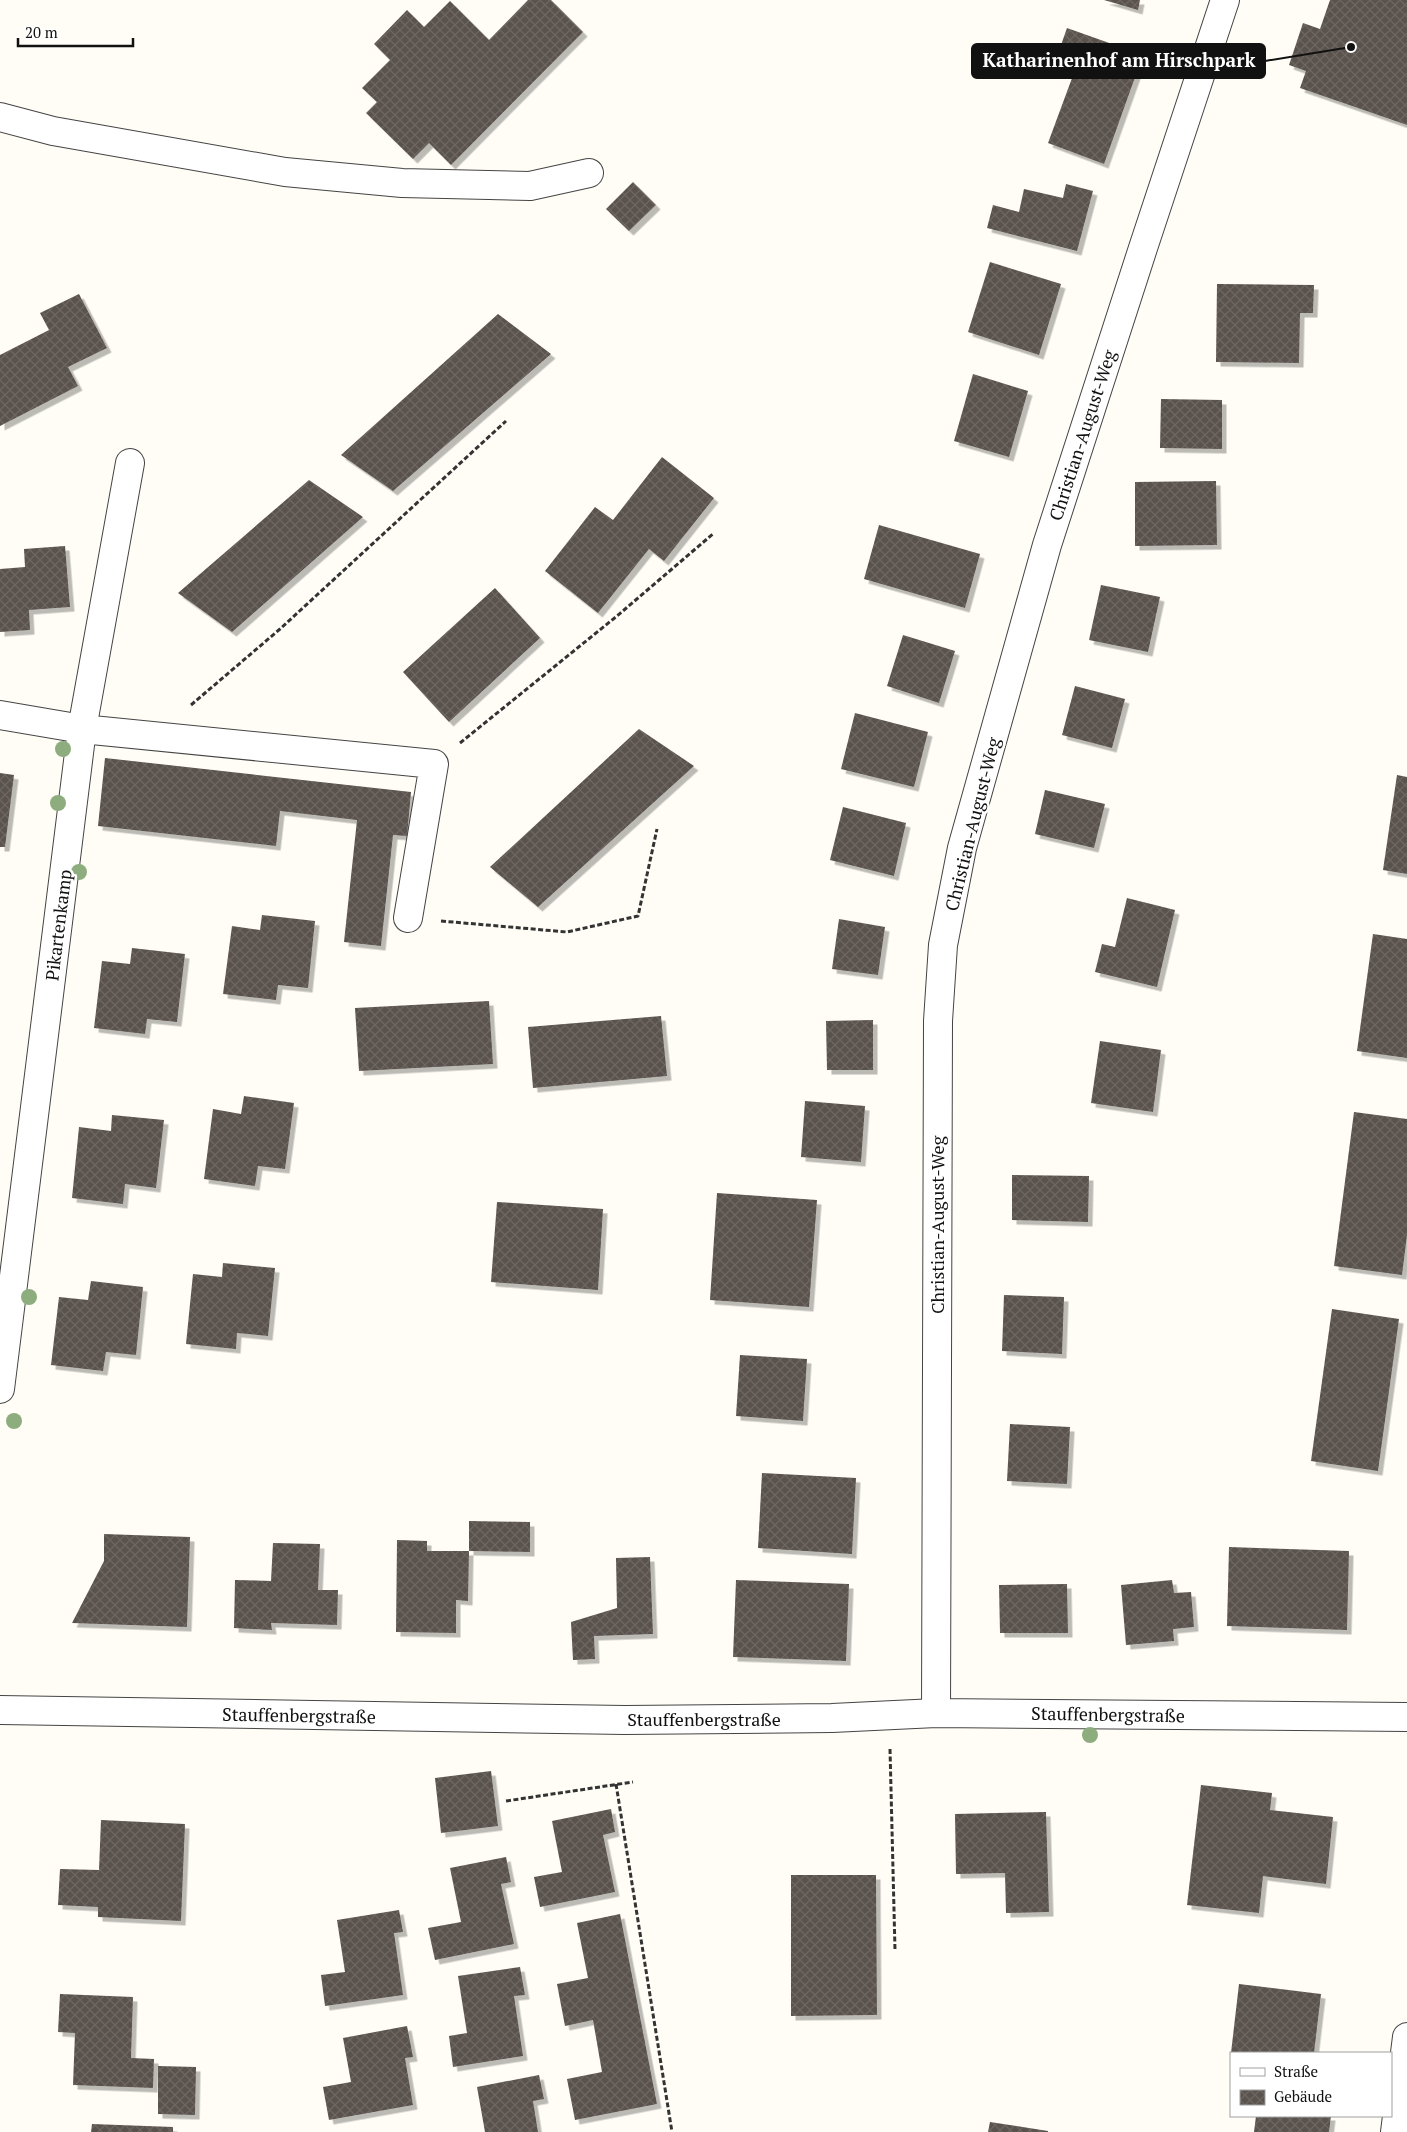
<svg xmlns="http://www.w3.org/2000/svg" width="1407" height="2132" font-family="'PT Serif',serif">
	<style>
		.building { fill: url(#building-cross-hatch); filter: url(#shadow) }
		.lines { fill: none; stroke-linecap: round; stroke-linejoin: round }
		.minor-casing { stroke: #444; stroke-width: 30 }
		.path { stroke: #333; stroke-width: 3; stroke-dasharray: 5 2.5; stroke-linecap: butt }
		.minor { stroke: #fff; stroke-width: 28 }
		.tree { fill: #8dad7f }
		.labels { text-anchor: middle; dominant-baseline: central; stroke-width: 5; stroke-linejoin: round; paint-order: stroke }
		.street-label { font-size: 18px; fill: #111; stroke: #fff }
		.leader { fill: none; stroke: #111; stroke-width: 2 }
		.callout-dot { fill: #111; stroke: #fff; stroke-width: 2 }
		.callout { fill: #111; stroke: #111; stroke-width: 2 }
		.callout-label { font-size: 19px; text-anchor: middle; font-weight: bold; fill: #fff }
	</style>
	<defs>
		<pattern id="building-cross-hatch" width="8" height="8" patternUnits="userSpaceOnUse" patternTransform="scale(1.25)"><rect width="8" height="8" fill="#5a524d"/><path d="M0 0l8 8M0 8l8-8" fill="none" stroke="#6d6662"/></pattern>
		<filter id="shadow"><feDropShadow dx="4.5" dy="4.5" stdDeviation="0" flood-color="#0004"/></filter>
	</defs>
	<rect width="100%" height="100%" fill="#fffdf5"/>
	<path class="building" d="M 528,0 L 551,0 L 583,32 L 451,165 L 429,143 L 413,159 L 366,113 L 377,102 L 362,88 L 390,60 L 374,44 L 407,10 L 424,27 L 450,1 L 489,40 Z
		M 1104,0 L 1140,0 L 1138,10 Z
		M 1330,0 L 1407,0 L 1407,125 L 1300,88 L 1306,71 L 1289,65 L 1303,23 L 1320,29 Z
		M 1067,28 L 1143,55 L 1104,164 L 1048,143 L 1075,70 L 1055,62 Z
		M 633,182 L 656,205 L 629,231 L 606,209 Z
		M 1066,184 L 1093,191 L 1077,251 L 987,228 L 993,205 L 1019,212 L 1024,189 L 1063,198 Z
		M 990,262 L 1061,284 L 1039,355 L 968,332 Z
		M 1217,284 L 1314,285 L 1313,313 L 1300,313 L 1299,363 L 1216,362 Z
		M 79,294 L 107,348 L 68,367 L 78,386 L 0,426 L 0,355 L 49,330 L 40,313 Z
		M 498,314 L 551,354 L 393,491 L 341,455 Z
		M 973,374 L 1028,391 L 1009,457 L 954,441 Z
		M 1161,399 L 1222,400 L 1222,449 L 1160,448 Z
		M 662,457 L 714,498 L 664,561 L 649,549 L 598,613 L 545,571 L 595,507 L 613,520 Z
		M 309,480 L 363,517 L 232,632 L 178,593 Z
		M 1216,481 L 1217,545 L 1135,546 L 1135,482 Z
		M 879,525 L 980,554 L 965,608 L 864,579 Z
		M 65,546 L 70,607 L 29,610 L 30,630 L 0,632 L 0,569 L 25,567 L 24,549 Z
		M 1101,585 L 1160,597 L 1148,652 L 1089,640 Z
		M 495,588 L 540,638 L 449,722 L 403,672 Z
		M 903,635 L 955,651 L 939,703 L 887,686 Z
		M 1075,686 L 1125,699 L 1112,748 L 1062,735 Z
		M 855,713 L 928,732 L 914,787 L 841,769 Z
		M 639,729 L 694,766 L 538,907 L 490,867 Z
		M 105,758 L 411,792 L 407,836 L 393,835 L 381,946 L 344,942 L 357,820 L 280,811 L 276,846 L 98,826 Z
		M 0,773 L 14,775 L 5,847 L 0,847 Z
		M 1397,775 L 1407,777 L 1407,874 L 1383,870 Z
		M 1045,790 L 1105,804 L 1094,848 L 1035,834 Z
		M 843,807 L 906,823 L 894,876 L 830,860 Z
		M 1127,898 L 1175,910 L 1157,987 L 1095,972 L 1102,944 L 1115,947 Z
		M 262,915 L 315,921 L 308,988 L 278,985 L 276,1000 L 223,994 L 232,926 L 260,930 Z
		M 839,919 L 885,927 L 878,975 L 832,969 Z
		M 1373,934 L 1407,939 L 1407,1058 L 1357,1051 Z
		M 132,948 L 185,954 L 177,1022 L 147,1019 L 145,1034 L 94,1028 L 102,961 L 130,964 Z
		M 489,1001 L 493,1064 L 359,1071 L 355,1008 Z
		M 661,1016 L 667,1076 L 533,1088 L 528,1027 Z
		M 873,1020 L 873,1070 L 827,1070 L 826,1021 Z
		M 1100,1041 L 1161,1050 L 1153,1112 L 1091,1103 Z
		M 244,1096 L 294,1103 L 285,1169 L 258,1166 L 255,1186 L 204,1179 L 213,1109 L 241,1114 Z
		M 805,1101 L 865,1106 L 861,1162 L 801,1157 Z
		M 1354,1112 L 1407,1119 L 1407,1235 L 1402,1275 L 1334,1266 Z
		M 112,1115 L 164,1120 L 156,1188 L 125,1184 L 123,1204 L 72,1198 L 79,1127 L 111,1131 Z
		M 1012,1175 L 1089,1176 L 1088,1222 L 1012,1220 Z
		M 717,1193 L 817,1200 L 809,1307 L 710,1300 Z
		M 497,1202 L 603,1209 L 598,1290 L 491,1282 Z
		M 223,1263 L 275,1268 L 268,1336 L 237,1333 L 236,1349 L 186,1344 L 193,1274 L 222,1277 Z
		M 91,1281 L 143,1287 L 136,1355 L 106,1352 L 103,1371 L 51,1365 L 59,1297 L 88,1300 Z
		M 1004,1295 L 1064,1297 L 1062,1354 L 1002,1351 Z
		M 1332,1309 L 1399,1319 L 1378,1471 L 1311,1461 Z
		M 740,1355 L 807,1359 L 803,1421 L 736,1416 Z
		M 1010,1424 L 1070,1427 L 1067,1484 L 1007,1481 Z
		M 762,1473 L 856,1478 L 852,1554 L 758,1548 Z
		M 469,1521 L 530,1522 L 530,1552 L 469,1551 Z
		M 104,1534 L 190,1537 L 187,1627 L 72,1623 L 104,1561 Z
		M 397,1540 L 427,1541 L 427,1551 L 469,1551 L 468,1601 L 456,1600 L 456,1633 L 396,1632 Z
		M 273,1543 L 320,1544 L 318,1590 L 338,1590 L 337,1625 L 271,1623 L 272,1630 L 234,1628 L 235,1580 L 271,1581 Z
		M 1229,1547 L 1349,1551 L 1347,1630 L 1227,1626 Z
		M 650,1557 L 653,1634 L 594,1636 L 595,1659 L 573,1660 L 571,1622 L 617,1608 L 616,1558 Z
		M 736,1580 L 849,1584 L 846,1661 L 733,1657 Z
		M 1172,1580 L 1174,1593 L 1191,1592 L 1194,1627 L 1173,1629 L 1174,1641 L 1126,1645 L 1121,1585 Z
		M 1067,1584 L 1068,1633 L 1000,1633 L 999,1585 Z
		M 491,1771 L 498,1826 L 441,1833 L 435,1778 Z
		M 1201,1785 L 1272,1793 L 1270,1810 L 1333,1817 L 1326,1884 L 1263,1876 L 1259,1913 L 1187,1905 Z
		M 611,1809 L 615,1832 L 603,1835 L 615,1892 L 540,1907 L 534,1877 L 562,1872 L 552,1821 Z
		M 1046,1812 L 1049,1912 L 1006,1913 L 1005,1873 L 956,1874 L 955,1814 Z
		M 101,1820 L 185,1824 L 181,1921 L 98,1917 L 98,1907 L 58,1905 L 60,1869 L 99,1870 Z
		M 506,1857 L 511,1882 L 501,1884 L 514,1944 L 435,1960 L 428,1928 L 461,1922 L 450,1868 Z
		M 791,1875 L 876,1875 L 877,2015 L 791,2016 Z
		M 399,1910 L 403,1932 L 394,1933 L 403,1995 L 325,2006 L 321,1975 L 345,1972 L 337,1920 Z
		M 620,1914 L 657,2104 L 575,2120 L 567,2079 L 602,2072 L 593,2020 L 565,2026 L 557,1984 L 588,1978 L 577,1923 Z
		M 520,1967 L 525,1995 L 514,1996 L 523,2056 L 453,2067 L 449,2036 L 467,2033 L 458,1976 Z
		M 1239,1984 L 1321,1994 L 1314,2053 L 1231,2053 Z
		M 60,1994 L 133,1997 L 131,2058 L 154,2059 L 153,2088 L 73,2085 L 75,2033 L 58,2032 Z
		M 407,2026 L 413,2057 L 405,2058 L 413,2105 L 329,2120 L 323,2087 L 351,2082 L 343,2038 Z
		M 158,2066 L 196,2067 L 195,2115 L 158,2114 Z
		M 539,2075 L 544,2099 L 533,2101 L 538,2132 L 485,2132 L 477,2087 Z
		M 1256,2116 L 1331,2116 L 1329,2132 L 1254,2132 Z
		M 990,2122 L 1048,2131 L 1048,2132 L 988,2132 Z
		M 92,2124 L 173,2127 L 173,2132 L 91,2132 Z"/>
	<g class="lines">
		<g class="minor-casing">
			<path id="minor" d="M 0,117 L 53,131 L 285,172 L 402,183 L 530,186 L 589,173
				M 0,715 L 82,729 L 434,764 L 408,918
				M 0,1389 L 82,729 L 130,463
				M 0,1710 L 625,1720 L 832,1718 L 936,1713 L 1407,1717
				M 936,1713 L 938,1021 L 943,945 L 962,848 L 1047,545 L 1143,248 L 1225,0
				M 1395,2132 L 1407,2037"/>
		</g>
		<path class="path" d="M 191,705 L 280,629 L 506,421
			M 460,743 L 617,616 L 714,533
			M 441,921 L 567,932 L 638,916 L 657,829
			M 890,1749 L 895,1950
			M 616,1784 L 672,2132
			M 506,1801 L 633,1782"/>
		<use href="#minor" class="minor"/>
	</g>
	<g class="tree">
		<circle cx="63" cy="749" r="8"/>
		<circle cx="58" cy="803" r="8"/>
		<circle cx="79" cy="872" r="8"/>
		<circle cx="29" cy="1297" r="8"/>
		<circle cx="14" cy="1421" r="8"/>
		<circle cx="1090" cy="1735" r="8"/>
	</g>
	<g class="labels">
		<g class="street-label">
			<text transform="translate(1082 435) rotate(-72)">Christian-August-Weg</text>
			<text transform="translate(972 824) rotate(-76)">Christian-August-Weg</text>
			<text transform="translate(58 925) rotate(-83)">Pikartenkamp</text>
			<text transform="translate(937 1225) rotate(-90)">Christian-August-Weg</text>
			<text transform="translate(1108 1714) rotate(1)">Stauffenbergstraße</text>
			<text transform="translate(299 1715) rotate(1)">Stauffenbergstraße</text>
			<text x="704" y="1719">Stauffenbergstraße</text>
		</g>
	</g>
	<path class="leader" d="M1351 47L1265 61"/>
	<circle class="callout-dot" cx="1351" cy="47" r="5"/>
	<rect class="callout" x="972" y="44" width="293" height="34" rx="5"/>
	<g class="callout-label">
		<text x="1119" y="67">Katharinenhof am Hirschpark</text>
	</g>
	<rect x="1230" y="2052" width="162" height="65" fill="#ffffff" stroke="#a0a0a0"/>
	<rect x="1240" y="2068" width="25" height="8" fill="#ffffff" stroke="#a0a0a0"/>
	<text x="1274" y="2077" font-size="15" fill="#111111">Straße</text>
	<rect x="1240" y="2090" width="25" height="15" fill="url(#building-cross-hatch)" stroke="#a0a0a0"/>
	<text x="1274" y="2102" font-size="15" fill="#111111">Gebäude</text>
	<path d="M18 38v8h115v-8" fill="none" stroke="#111111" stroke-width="2.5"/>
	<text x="25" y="38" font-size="15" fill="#111111" stroke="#ffffff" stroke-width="4" paint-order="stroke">20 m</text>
</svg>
